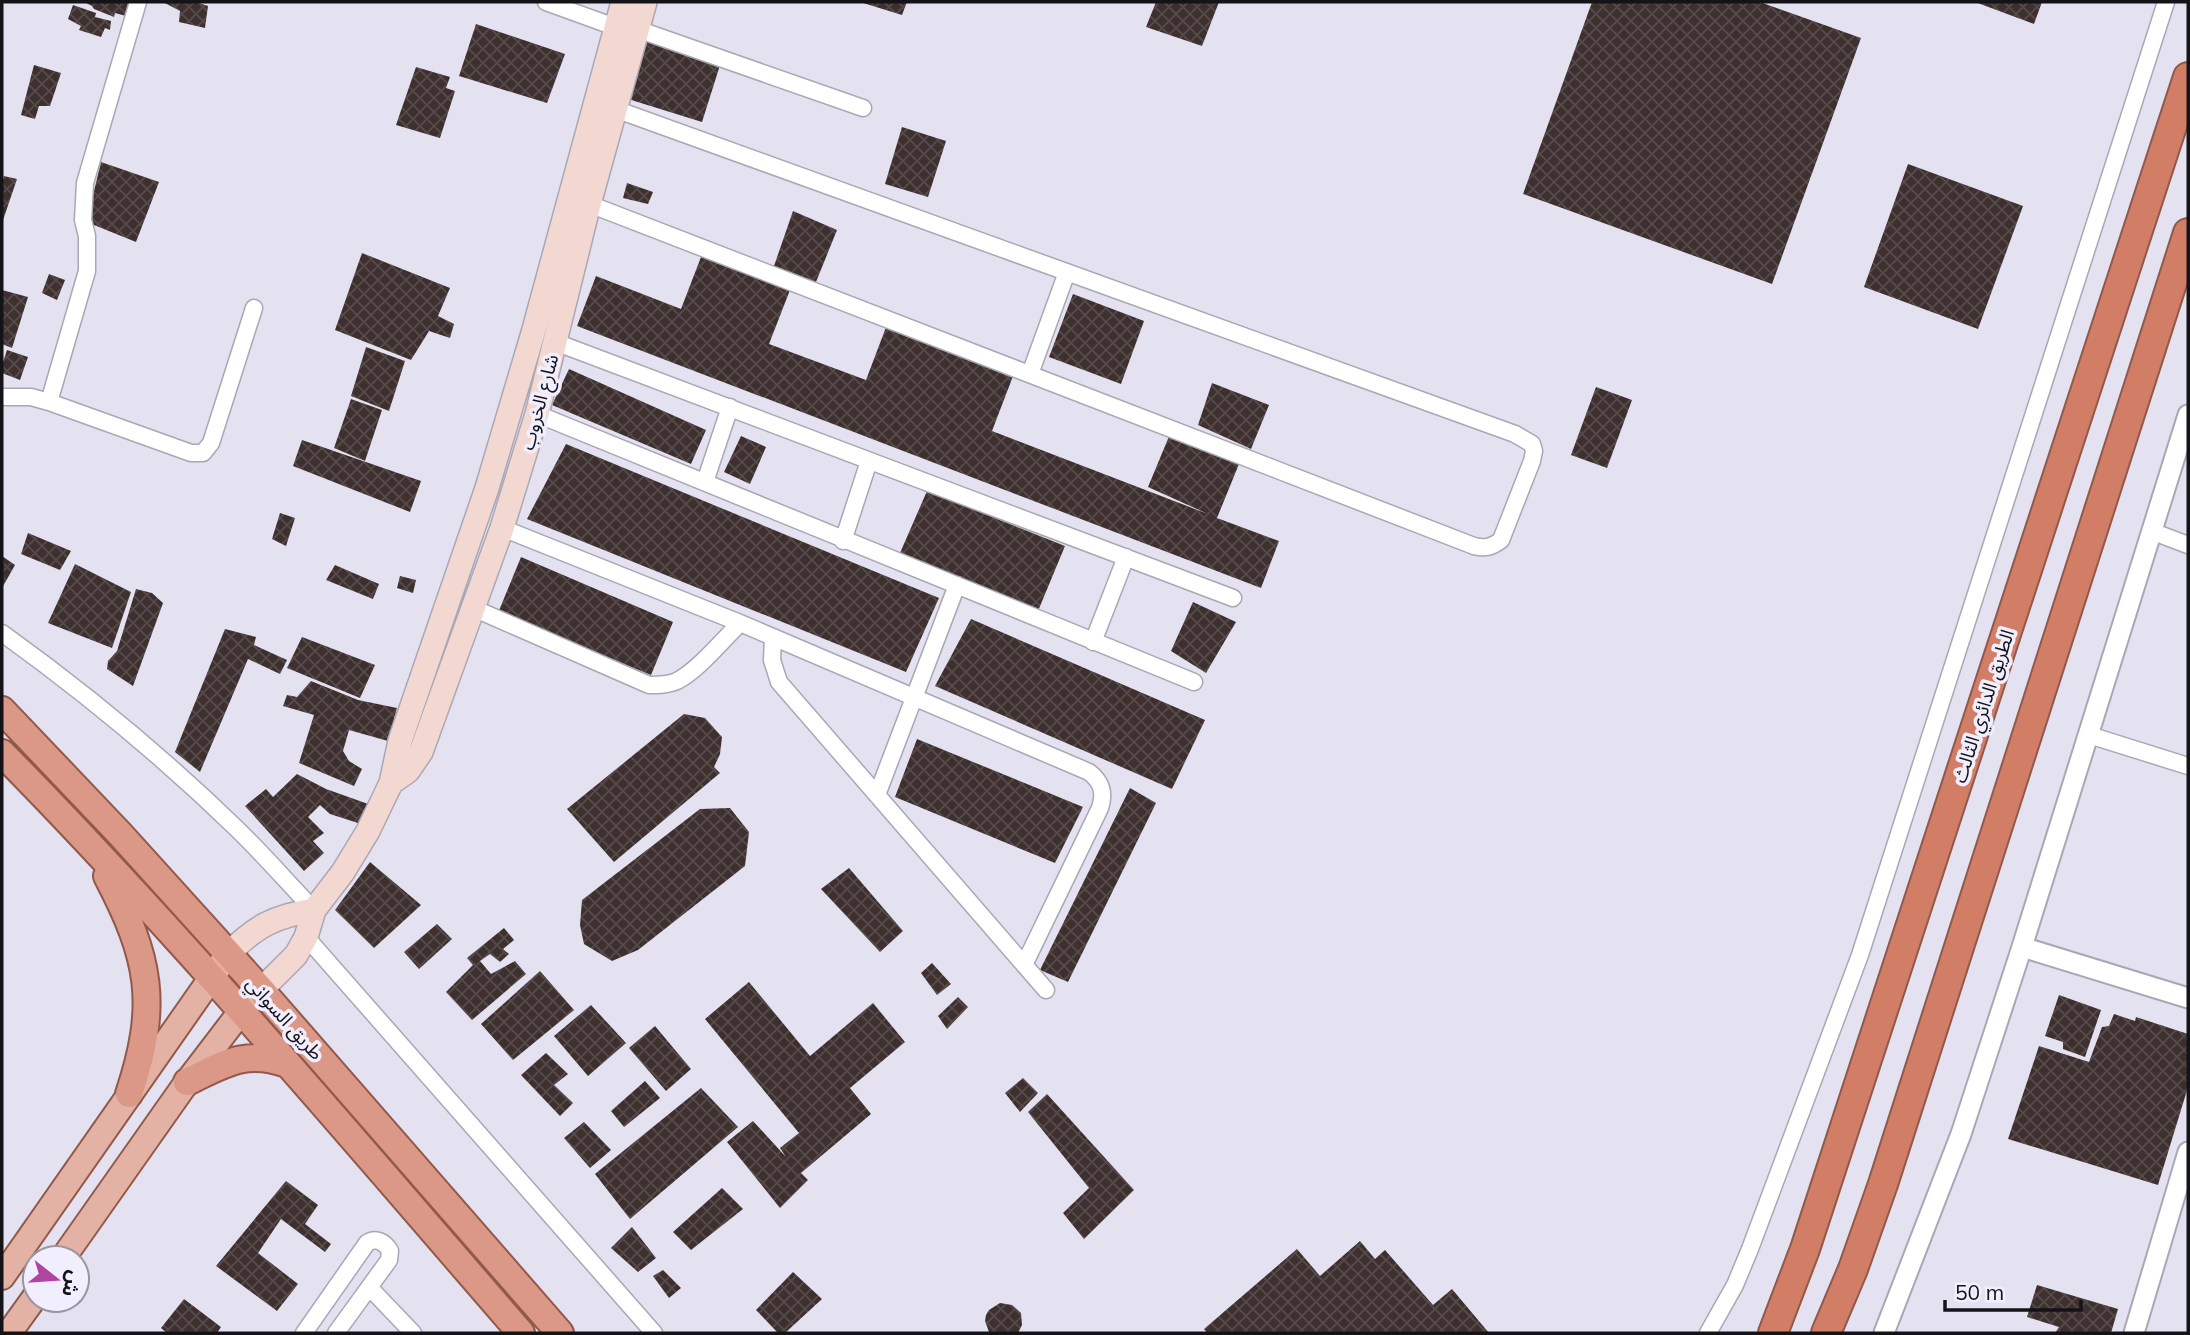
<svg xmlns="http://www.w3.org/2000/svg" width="2190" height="1335" font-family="Mulish,'Noto Sans Arabic',sans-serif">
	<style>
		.building { fill: url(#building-cross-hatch) }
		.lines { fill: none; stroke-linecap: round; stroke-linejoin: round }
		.minor-casing { stroke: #aaa7b5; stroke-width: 19 }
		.tertiary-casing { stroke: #aaa7b5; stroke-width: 23 }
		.secondary-casing { stroke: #aaa7b5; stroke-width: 26 }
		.primary-casing { stroke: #90594b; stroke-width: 28 }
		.trunk-casing { stroke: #90594b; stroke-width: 30 }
		.motorway-casing { stroke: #90594b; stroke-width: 32 }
		.minor { stroke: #fff; stroke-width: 16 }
		.tertiary { stroke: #fff; stroke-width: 19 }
		.secondary { stroke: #f2d8d1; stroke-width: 23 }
		.primary { stroke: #e4b2a4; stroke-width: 24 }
		.trunk { stroke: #db9886; stroke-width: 26 }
		.motorway { stroke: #d27e67; stroke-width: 28 }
		.labels { text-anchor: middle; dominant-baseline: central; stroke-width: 7; stroke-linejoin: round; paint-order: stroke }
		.street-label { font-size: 19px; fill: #141318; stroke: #f1eefd }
	</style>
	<defs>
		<pattern id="building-cross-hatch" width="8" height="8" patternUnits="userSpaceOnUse" patternTransform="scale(1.75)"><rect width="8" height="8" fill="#3e302f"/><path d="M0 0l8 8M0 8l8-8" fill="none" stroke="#564b4b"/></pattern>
	</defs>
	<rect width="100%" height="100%" fill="#e4e1f0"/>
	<path class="building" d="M 84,2 L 132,2 L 126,16 L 115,13 L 114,17 L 94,9 L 92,6 Z
		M 163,2 L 196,2 L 208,6 L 205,28 L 179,22 L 180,11 Z
		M 860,2 L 907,2 L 902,15 Z
		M 1156,2 L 1219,2 L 1202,46 L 1146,27 Z
		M 1592,2 L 1760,2 L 1861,38 L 1772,284 L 1523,194 Z
		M 1975,2 L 2042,2 L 2034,24 Z
		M 73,5 L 96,13 L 95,17 L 111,21 L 110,30 L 105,28 L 101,37 L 79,30 L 81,26 L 68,19 Z
		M 476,24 L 565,54 L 547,103 L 459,76 Z
		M 646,38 L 721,62 L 702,122 L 628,99 Z
		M 34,65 L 61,73 L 50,106 L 39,106 L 35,119 L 21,115 Z
		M 416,67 L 450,77 L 446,88 L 455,91 L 440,138 L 396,125 Z
		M 902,127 L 946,141 L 928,197 L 885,184 Z
		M 101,162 L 159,182 L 136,242 L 89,223 L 87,220 Z
		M 1908,164 L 2023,206 L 1978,329 L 1864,287 Z
		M 4,176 L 17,179 L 2,223 L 2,182 Z
		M 627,183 L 653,192 L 648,204 L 623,198 Z
		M 793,211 L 837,230 L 816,282 L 774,266 Z
		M 362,253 L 450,288 L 438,316 L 454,324 L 450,338 L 429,331 L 411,360 L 335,330 Z
		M 701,257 L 790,290 L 769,344 L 866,380 L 888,322 L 1015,371 L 992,431 L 1208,514 L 1148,487 L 1170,434 L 1239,464 L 1217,518 L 1279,541 L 1261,588 L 577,326 L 596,276 L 681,309 Z
		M 49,274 L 65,280 L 57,300 L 42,293 Z
		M 2,290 L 28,297 L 12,348 L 2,344 Z
		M 1073,294 L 1144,321 L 1121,384 L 1049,357 Z
		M 366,347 L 405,361 L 389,411 L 351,396 Z
		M 7,350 L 28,357 L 20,380 L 2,373 L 2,365 Z
		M 569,369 L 706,430 L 691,464 L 552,405 Z
		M 1212,383 L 1269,405 L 1251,449 L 1198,425 Z
		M 1596,387 L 1632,400 L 1607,468 L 1571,455 Z
		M 351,399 L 382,410 L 365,461 L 334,448 Z
		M 741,436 L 766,447 L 750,484 L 724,472 Z
		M 302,440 L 421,481 L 410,512 L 293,466 Z
		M 566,444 L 939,598 L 906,672 L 527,519 Z
		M 927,491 L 1065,546 L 1038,611 L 900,553 Z
		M 280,513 L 295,518 L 286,546 L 272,539 Z
		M 28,533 L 71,551 L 60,570 L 21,554 Z
		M 2,556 L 15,565 L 2,588 Z
		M 521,557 L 673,622 L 651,675 L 498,613 Z
		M 75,564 L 131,592 L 112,648 L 48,623 Z
		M 335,565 L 379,584 L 373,599 L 326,580 Z
		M 400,576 L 416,580 L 413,593 L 397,588 Z
		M 136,589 L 152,593 L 163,603 L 133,686 L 107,669 L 108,661 L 117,651 Z
		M 1193,602 L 1236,622 L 1206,673 L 1171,651 Z
		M 971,619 L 1205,720 L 1172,789 L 935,686 Z
		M 225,629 L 256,637 L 254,645 L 287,660 L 280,674 L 248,659 L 200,772 L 175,752 Z
		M 302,637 L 375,665 L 360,698 L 287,668 Z
		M 311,681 L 358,700 L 397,708 L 388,741 L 349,730 L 343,751 L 349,761 L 362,769 L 354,786 L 299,763 L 314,715 L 283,706 L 287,695 L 297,697 Z
		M 684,714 L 705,718 L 722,737 L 720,754 L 714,767 L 720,773 L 614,862 L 567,809 Z
		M 917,739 L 1083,807 L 1055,863 L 895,797 Z
		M 297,774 L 326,789 L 371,805 L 361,824 L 330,814 L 320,805 L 308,817 L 324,833 L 313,841 L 324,853 L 304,871 L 245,806 L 266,789 L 273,797 Z
		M 1130,788 L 1156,803 L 1068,982 L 1040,970 Z
		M 730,808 L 749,832 L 745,866 L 638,950 L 612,961 L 584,944 L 580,925 L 582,900 L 700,809 Z
		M 370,862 L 421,905 L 374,948 L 335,910 Z
		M 849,868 L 903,931 L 880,952 L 821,889 Z
		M 437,924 L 452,939 L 419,969 L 404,952 Z
		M 504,928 L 514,940 L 503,949 L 509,954 L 500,962 L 490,954 L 480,961 L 491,974 L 515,961 L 526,974 L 472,1020 L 446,992 L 473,965 L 467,958 Z
		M 932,963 L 951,984 L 937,995 L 921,973 Z
		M 540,971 L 574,1010 L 513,1060 L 481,1024 Z
		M 749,982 L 810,1056 L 873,1003 L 905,1042 L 850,1088 L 871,1114 L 801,1173 L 808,1180 L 780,1208 L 727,1142 L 753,1121 L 786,1157 L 780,1148 L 799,1133 L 705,1019 Z
		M 2059,995 L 2101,1010 L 2085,1057 L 2063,1049 L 2063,1042 L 2045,1036 Z
		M 958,997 L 968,1007 L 947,1029 L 938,1016 Z
		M 591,1005 L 626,1043 L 588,1076 L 554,1036 Z
		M 2114,1014 L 2135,1021 L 2136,1017 L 2188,1034 L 2188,1087 L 2158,1185 L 2008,1139 L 2039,1046 L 2089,1062 L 2102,1027 L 2109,1026 Z
		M 655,1026 L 691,1069 L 666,1091 L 629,1048 Z
		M 546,1053 L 568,1074 L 554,1085 L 573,1103 L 560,1116 L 521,1075 Z
		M 1023,1078 L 1038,1093 L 1020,1112 L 1005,1093 Z
		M 645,1081 L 660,1098 L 624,1127 L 611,1111 Z
		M 701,1088 L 738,1127 L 630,1219 L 595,1174 Z
		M 1047,1094 L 1134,1190 L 1084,1239 L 1063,1213 L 1089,1188 L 1028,1112 Z
		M 584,1122 L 611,1150 L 590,1168 L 564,1138 Z
		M 286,1181 L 318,1205 L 305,1224 L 331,1244 L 325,1252 L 281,1219 L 258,1253 L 298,1284 L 277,1311 L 216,1266 Z
		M 722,1188 L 743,1209 L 691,1250 L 673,1232 Z
		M 632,1227 L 656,1258 L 638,1272 L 611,1248 Z
		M 1360,1241 L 1375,1259 L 1385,1250 L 1433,1305 L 1452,1289 L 1489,1333 L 1207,1333 L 1204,1329 L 1297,1249 L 1320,1276 Z
		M 663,1270 L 681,1288 L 669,1298 L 653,1276 Z
		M 793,1272 L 822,1299 L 785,1333 L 778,1333 L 756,1310 Z
		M 2037,1285 L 2118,1309 L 2111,1333 L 2055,1333 L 2059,1327 L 2027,1317 Z
		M 184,1299 L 221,1327 L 217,1333 L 167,1333 L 161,1328 Z
		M 1000,1303 L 1012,1305 L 1021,1313 L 1022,1325 L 1018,1333 L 989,1332 L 985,1321 L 986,1315 L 989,1310 Z"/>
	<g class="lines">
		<g class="minor-casing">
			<path id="minor" d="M 546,2 L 615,27
				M 637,29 L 863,108
				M 589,204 L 1474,546 C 1485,549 1492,547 1501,540 L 1532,461 L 1534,451 L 1532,444 L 1515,434 L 615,109
				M 555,342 L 1233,598
				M 1030,374 L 1067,272
				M 2,397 L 31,397 L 49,402 L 191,453 L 203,453 L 211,443 L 254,308
				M 49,402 L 87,271 L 87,236 L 83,220 L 85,183 L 138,2
				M 537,414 L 1194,682
				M 705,482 L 730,407
				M 502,528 L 740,623 L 1089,772 C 1102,782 1105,793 1100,808 L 1024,965
				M 2151,531 L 2188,545
				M 843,541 L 869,461
				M 473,608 L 649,685 C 659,685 668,685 677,681 C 697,671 724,639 740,623
				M 2,633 C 84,692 164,758 236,828 C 263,854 288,883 314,910
				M 773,637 L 772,660 L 779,682 L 1046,990
				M 1093,642 L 1126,557
				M 2089,735 L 2188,766
				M 877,795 L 957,585
				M 306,937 L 654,1333
				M 370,1288 L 413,1333
				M 304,1333 L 367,1243 C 376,1237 385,1242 390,1251 L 389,1260 L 336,1333
				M 1708,1333 L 1735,1285 L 1750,1249 L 1860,955 L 2166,2"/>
		</g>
		<g class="tertiary-casing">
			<path id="tertiary" d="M 2022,947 L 2188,998
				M 1884,1333 L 1961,1134 L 2022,947 L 2188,415
				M 2134,1333 L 2188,1152"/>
		</g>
		<g class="secondary-casing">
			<path id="secondary" d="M 391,783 L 408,771 L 421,752 L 502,528 L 537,414 L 589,204 L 645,2
				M 228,954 C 256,926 275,916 314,910
				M 261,990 L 296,955 L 306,937 L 314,910 L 343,872 L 368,831 L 391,783 L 400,741 L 487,488 L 533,333 L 623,2"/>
		</g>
		<g class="primary-casing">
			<path id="primary" d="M 63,1258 L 187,1082 L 242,1010 L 261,990
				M 2,1277 L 228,954
				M 9,1333 L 35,1297"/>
		</g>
		<g class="trunk-casing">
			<path id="trunk" d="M 2,710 L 120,834 L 261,990 L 560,1333
				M 2,753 C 184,938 351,1137 521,1333
				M 107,876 C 150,958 159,1004 129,1094
				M 187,1082 C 224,1064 246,1049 287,1064"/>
		</g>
		<g class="motorway-casing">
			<path id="motorway" d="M 1773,1333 L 1805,1249 L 2188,77
				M 1826,1333 L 1853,1269 L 1883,1184 L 2188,233"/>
		</g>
		<use href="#minor" class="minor"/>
		<use href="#tertiary" class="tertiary"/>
		<use href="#secondary" class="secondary"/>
		<use href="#primary" class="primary"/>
		<use href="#trunk" class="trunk"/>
		<use href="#motorway" class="motorway"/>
	</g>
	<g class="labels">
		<g class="street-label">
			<text transform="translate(539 402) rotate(-75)">شارع الخروب</text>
			<text transform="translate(1983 706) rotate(-72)">الطريق الدائري الثالث</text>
			<text transform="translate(285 1018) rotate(48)">طريق السواني</text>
		</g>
	</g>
	<rect width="2190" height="1335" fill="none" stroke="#141318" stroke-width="7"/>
	<g transform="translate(56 1279) rotate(107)"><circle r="33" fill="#f1eefd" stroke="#9996a1" stroke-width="2"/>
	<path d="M0-5L12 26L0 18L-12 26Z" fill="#b143a1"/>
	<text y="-10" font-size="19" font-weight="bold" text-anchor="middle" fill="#141318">ش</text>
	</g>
	<path d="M1945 1300v10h136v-10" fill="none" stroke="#141318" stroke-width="3.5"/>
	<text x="1955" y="1300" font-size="21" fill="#141318" stroke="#f1eefd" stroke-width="5" paint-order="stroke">50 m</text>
</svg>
